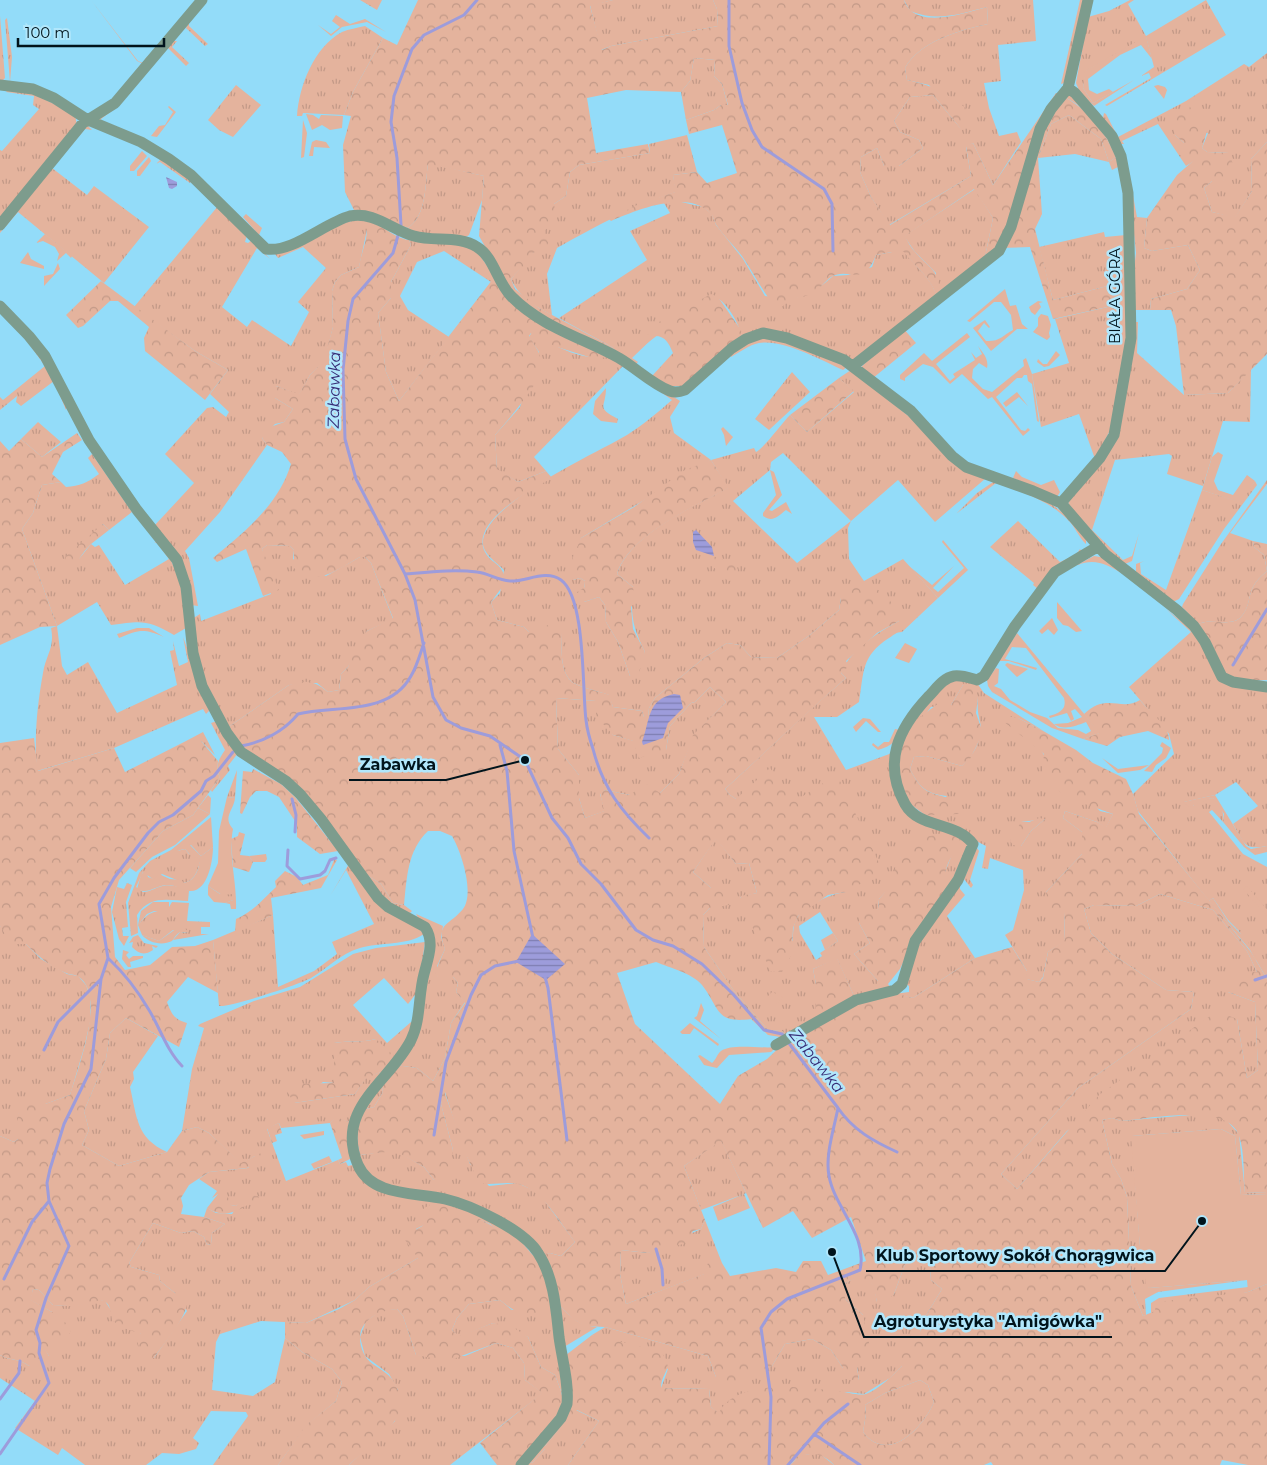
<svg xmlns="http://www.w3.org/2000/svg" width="1267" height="1465" font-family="Montserrat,sans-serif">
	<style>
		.grass { fill: url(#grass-tufts); fill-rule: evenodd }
		.forest { fill: url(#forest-crowns); fill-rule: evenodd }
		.garden { fill: #e4b39d }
		.water { fill: url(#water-rules) }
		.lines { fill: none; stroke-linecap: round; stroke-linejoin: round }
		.stream { stroke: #9d9cdb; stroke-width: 3 }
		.minor { stroke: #7d9c8d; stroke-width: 11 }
		.labels { text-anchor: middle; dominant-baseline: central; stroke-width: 5; stroke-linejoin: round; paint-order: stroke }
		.street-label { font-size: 15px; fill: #01141c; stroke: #b1e7fc }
		.water-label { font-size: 16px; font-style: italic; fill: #372d76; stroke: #b1e7fc }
		.leader { fill: none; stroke: #01141c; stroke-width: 2 }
		.callout-dot { fill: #01141c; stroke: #b1e7fc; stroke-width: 2 }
		.callout-label { font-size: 16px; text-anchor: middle; font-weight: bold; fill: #01141c; stroke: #b1e7fc; stroke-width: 5; stroke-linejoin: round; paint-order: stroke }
	</style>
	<defs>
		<pattern id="grass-tufts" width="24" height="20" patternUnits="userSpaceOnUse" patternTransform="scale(1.25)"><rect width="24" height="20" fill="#e4b39d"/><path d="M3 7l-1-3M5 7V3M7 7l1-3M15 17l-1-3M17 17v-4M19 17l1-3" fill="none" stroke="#c29987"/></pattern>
		<pattern id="forest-crowns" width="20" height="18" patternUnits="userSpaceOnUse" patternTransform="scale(1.25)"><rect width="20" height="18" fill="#e4b39d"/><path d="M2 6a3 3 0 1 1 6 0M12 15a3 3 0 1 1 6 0" fill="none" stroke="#c29987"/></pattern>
		<pattern id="water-rules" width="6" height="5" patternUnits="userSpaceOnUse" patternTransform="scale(1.25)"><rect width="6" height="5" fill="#9d9cdb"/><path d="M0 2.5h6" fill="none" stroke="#7e7eb1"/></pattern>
	</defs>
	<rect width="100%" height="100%" fill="#93dcf9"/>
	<path class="grass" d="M 91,0 L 138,61 L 143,63 L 147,56 L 145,63 L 143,64 L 137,61 Z
		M 360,0 L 382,0 L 377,10 Z
		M 613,0 L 713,0 L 717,9 L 718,26 L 611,46 L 601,50 L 590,5 Z
		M 904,0 L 1033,0 L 1036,41 L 998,45 L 1001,81 L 984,83 L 989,108 L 999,136 L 1017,132 L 1021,142 L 993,185 L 973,143 L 966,147 L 971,176 L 889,225 L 871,197 L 860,172 L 861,157 L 877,148 L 884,166 L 899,166 L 923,148 L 919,140 L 900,132 L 894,121 L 910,97 L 933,95 L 961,129 L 929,85 L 907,80 L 905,68 C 920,41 960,30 988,24 L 987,7 C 960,14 937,22 910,11 Z
		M 1080,0 L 1084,0 L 1067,82 L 1061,84 Z
		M 1130,0 L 1134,0 L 1128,4 L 1146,36 L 1206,0 L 1226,35 L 1107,106 L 1105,105 L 1151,78 L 1149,73 L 1141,76 L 1154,67 L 1146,37 L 1086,71 L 1083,88 L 1093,103 L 1134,80 L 1094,106 L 1080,93 L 1076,83 L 1088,17 L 1109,11 Z
		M 0,16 L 5,78 L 0,83 Z
		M 7,18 L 12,57 L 10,82 L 5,20 Z
		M 189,22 L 189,26 L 208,44 L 205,46 L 186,28 Z
		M 365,26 L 383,38 L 353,92 L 344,115 L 303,113 L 302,116 L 297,116 C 299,86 314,47 342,32 C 349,29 357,28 365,26 Z
		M 172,41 L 177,41 L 172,47 L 189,63 L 186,66 L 168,48 L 113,110 L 101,119 L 101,122 L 98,119 Z
		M 1267,53 L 1267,142 L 1251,159 L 1252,191 L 1235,218 L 1212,212 L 1204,188 L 1212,181 L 1223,181 L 1229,153 L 1207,152 L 1202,148 L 1208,133 L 1175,127 L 1175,135 L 1184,143 L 1194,161 L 1186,166 L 1158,124 L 1122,141 L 1124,144 L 1127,144 L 1121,144 L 1103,118 L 1104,113 L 1106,114 L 1118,137 L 1186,101 L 1244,64 L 1249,67 Z
		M 694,58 L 715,60 L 714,76 L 722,84 L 728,106 L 721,105 L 714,110 L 686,120 L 681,92 L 690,81 Z
		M 236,85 L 261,105 L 233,137 L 219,130 L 208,120 Z
		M 8,90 L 33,93 L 75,115 L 77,125 L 0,222 L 0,150 L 2,151 L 39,109 L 33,105 L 34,96 L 6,92 Z
		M 1070,94 C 1083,102 1127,152 1118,167 L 1112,170 L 1109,162 L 1075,154 L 1038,158 L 1051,124 L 1069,115 L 1101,139 L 1109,162 L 1116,157 C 1105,133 1089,108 1064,97 Z
		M 87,125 L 92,130 L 85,129 L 52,168 L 87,195 L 94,186 L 149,227 L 104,283 L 18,212 L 0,233 L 0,229 Z
		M 687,135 L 697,172 L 673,175 L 676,192 C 633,206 596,226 557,248 L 547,274 L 552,315 C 536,307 518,296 511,279 L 533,253 L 554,204 L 566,196 L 570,172 L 579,165 L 650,153 L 649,144 Z
		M 162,158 L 192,180 L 190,183 L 160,162 L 156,164 Z
		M 1126,158 L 1137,217 L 1147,218 L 1144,248 L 1152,251 L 1188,245 L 1200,270 L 1187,289 L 1151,299 L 1150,310 L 1134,310 L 1133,276 L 1136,253 Z
		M 428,163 L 484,176 L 482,200 L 469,235 L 464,238 L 410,233 L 408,228 C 427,215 425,184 428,163 Z
		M 975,189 L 993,218 L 985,257 L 854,360 L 790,337 L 742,338 C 740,324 725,298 711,295 L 626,359 L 618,355 L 612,347 L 559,318 L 647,260 L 630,231 L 670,213 L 664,203 L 677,201 L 703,207 L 712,214 L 716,225 L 743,259 L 765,296 C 799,300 807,299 833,276 L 848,275 L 872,267 L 876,255 L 892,252 L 905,252 C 915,267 930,276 936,294 L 936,273 L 915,252 L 904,236 Z
		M 218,206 L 247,235 L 245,242 L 248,243 L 252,240 L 270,259 L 257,248 L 222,307 L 247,327 L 252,320 L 291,346 L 309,312 L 298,302 L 326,268 L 303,247 L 278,258 L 275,254 L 335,225 L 364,218 L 368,225 L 359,267 L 341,275 L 335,282 L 332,291 L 333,327 L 324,362 L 310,375 L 299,395 L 276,386 L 275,398 L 293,409 L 284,422 L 275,424 L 262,438 L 267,445 L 220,512 L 185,551 L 189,558 L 198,606 L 191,605 L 155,525 L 194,483 L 165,454 L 207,408 L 213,407 L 226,417 L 229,412 L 210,394 L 228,370 L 195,351 L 134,307 Z
		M 1104,232 L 1105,237 L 1126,235 L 1128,340 L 1114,423 L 1095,459 L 1079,414 L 1041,427 L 1032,374 L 1069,363 L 1055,319 L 1121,304 L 1119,283 L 1053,300 L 1039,247 Z
		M 409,240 L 458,243 L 476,250 L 495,277 L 491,282 L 444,251 L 417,262 L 400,296 L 408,310 L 449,337 L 399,401 L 386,372 L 378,313 L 391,298 L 391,282 L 411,245 Z
		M 1135,322 L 1138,322 L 1137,353 L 1184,395 L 1228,393 L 1251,369 L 1250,422 L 1223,421 L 1203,486 L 1167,474 L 1172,456 L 1169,454 L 1115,460 L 1092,530 L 1123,560 L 1132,556 L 1139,533 L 1132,561 L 1125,564 L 1120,563 L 1069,506 L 1068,501 L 1106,458 Z
		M 532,332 C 554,346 582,362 609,356 L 624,365 L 534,457 L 546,471 L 518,482 L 497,470 L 495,435 L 520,407 L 539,352 L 529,337 Z
		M 775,337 L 847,367 L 843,370 C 821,360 783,339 759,343 C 749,345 740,352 731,357 L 731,355 L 753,339 Z
		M 33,347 L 35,347 C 44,359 71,396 66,410 L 54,381 L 21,406 L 16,402 L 17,396 L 0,410 L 0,397 L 3,400 L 45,366 L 32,348 Z
		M 851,370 L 986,478 L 935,522 L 898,480 L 851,521 L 848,528 L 849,559 L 864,581 L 903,559 L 938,598 L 902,632 C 896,632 894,635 889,638 C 861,656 864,672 859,702 L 837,717 L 814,717 L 846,770 L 892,753 L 904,806 L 958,834 L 968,844 L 945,898 L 943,877 L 953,852 L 901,857 L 889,888 L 879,899 L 878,909 L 859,923 L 870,943 L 854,954 L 878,981 L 878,992 L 855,998 L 837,959 L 813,969 L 816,984 L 816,1020 L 786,1035 L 782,1031 L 768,1030 L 734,991 L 704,947 L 703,915 L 710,908 L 711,888 L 693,872 L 716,838 L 736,864 L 749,863 L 757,893 L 740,897 L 793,941 C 793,932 793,925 797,918 C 804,906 832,893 846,892 L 800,798 L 736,799 L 730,795 L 725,789 C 766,752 804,714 846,678 L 841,673 C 851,649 877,633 899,621 L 841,598 L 839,610 L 810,635 L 777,658 L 751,657 L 740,645 L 727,643 L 704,658 L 655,698 L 649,708 L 648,718 L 644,717 L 642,711 L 613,707 L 609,695 C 601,692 579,687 572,682 C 559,671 562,647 562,633 L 529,632 L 524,627 L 497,620 L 491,602 L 500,593 L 504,570 C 496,562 481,553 483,540 C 489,501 593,455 627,435 C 643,425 658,412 672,400 L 634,373 L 636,372 L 680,401 L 670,417 L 674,433 L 711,460 L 754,448 L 756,452 C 764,448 782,423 790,415 L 807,432 L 854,392 L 839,378 ZM 783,453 L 851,521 L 797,563 L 733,501 L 770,470 L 771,462 ZM 711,460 L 728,488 C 694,506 629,535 617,574 L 633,587 C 630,615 633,628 645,652 L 630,676 L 618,642 L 606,622 L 605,605 L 599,597 L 584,602 L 585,581 L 580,578 L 573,580 L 581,538 ZM 820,912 L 838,941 L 820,953 L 822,956 L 816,960 L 800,933 L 799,926 Z
		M 792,372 L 810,392 L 769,430 L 755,419 Z
		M 606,388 C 606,408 595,407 618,419 L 617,423 L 601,421 L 593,414 L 595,401 Z
		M 38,422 L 61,442 L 42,457 L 21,439 Z
		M 92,454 L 132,512 L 109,530 L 103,524 L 79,559 L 91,544 L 95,547 L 99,545 L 125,585 L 169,559 L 157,543 L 154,543 L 161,541 L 182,578 L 186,628 L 174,635 C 147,619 141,621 111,625 L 97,602 L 57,626 L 62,666 L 67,675 L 88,662 L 117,713 L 177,685 L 170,651 L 174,650 L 173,641 L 179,666 L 188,662 L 183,637 L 210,710 L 206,714 L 203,709 L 114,748 L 37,771 C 34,738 37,706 43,673 C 46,654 55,648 51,628 L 57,626 L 22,529 L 33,513 L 42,485 L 61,482 L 66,487 C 80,486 87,483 99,474 L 88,458 Z
		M 996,480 C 1035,493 1060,504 1086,537 L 1086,544 C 1079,538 1075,526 1067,519 C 1049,501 1024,493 1001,484 L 996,483 L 956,514 L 977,493 Z
		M 1267,480 L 1267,484 L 1230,533 L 1253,541 L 1254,547 L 1264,555 L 1267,571 C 1261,576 1255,582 1252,589 C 1248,600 1249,609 1240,618 C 1228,627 1211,618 1198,624 L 1182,607 L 1183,604 L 1221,544 Z
		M 1255,481 L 1257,485 L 1224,529 L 1179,599 L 1173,602 L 1136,572 L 1136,564 L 1144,561 L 1140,563 L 1141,574 L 1166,590 L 1202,490 L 1240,502 Z
		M 1018,521 L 1060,562 L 1076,555 L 1080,549 L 1082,552 L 1038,589 L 1033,585 L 1034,583 L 990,547 Z
		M 267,545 L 290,546 L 294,550 L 293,559 L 326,576 L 360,557 L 365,557 L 371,563 L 393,619 L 367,631 L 348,667 L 341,674 L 339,690 L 328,692 L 317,683 L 289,685 L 227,728 L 203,682 L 192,619 L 200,614 L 201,621 L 271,594 L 262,549 Z
		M 1094,556 L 1106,558 L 1123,574 C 1107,564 1095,558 1077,565 Z
		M 1166,609 L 1267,690 L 1267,846 C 1243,851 1244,842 1233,824 L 1258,806 L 1236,782 L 1215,795 L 1184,802 L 1193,806 L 1200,800 L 1213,798 C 1221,804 1224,813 1224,823 L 1212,810 L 1209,812 L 1243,854 L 1267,867 L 1267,979 L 1239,931 L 1228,920 L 1213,898 L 1209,901 L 1138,811 L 1133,794 L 1174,754 L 1169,734 L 1129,687 L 1191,632 Z
		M 953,679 L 977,683 L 984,693 L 1045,732 L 1018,718 L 1044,755 L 1100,811 L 1113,814 L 1106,828 L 1097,822 L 1065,811 L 1063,818 L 1082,832 L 1082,854 L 1046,892 L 1064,911 L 1065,941 L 1048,952 L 1043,977 L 1039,982 L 1026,979 L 1027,971 L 1005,935 L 1013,930 L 1024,890 L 1023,870 L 990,858 L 988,869 L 982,868 L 986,846 L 925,815 L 947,796 C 926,794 919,787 910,769 L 914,757 L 926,756 L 962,766 C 973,756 984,738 980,722 C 978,713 977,708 978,698 L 963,685 L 951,705 L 931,707 L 923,718 L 912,721 L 923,706 ZM 1045,819 L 1031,831 L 1021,846 L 1021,822 Z
		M 710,687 L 726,702 L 694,735 L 679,774 L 659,794 L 630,795 L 605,790 L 600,794 L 605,811 L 585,818 L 579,798 L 579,775 L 558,749 L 556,698 L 596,701 L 613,735 L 666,750 L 670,726 L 691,703 L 695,702 Z
		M 217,721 L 238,753 L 228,766 L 230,770 L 212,792 L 211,790 L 220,777 C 214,767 219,759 225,750 L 211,723 Z
		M 203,732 L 215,755 L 201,741 L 186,741 Z
		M 237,770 L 235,798 L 227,797 Z
		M 208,795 L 211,798 L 210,814 L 198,808 Z
		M 211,817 L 213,847 L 201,856 L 191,845 L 177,851 L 185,849 L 189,854 L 201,858 C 198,869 196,880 184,883 L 162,874 L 154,880 L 143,872 L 136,887 L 143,892 C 149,892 153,889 159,887 C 170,883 179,887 189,891 L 188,901 C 168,900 149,895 137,915 L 138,933 L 131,936 L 128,903 L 139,873 L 150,861 L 171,850 Z
		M 977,848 L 979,851 L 970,880 L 973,885 L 971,888 L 964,879 Z
		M 349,864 L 372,894 L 414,923 L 424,934 C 407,946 379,942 360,948 C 340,954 328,968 311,978 C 301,984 228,1008 219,1006 L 213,940 L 273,915 L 278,987 L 314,971 L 337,954 L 332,942 L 374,924 L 346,870 L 330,896 Z
		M 361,871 L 381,884 L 393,903 L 404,905 L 412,911 L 410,913 L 388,904 Z
		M 127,883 L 132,885 L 126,902 L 128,927 L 122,928 L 123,936 L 129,936 L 124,946 L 119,939 L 112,912 L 117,887 L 124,889 Z
		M 960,885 L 960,889 L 965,895 L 947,916 L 975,958 L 913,998 L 894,994 L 909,992 L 909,986 L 906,984 L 913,952 Z
		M 208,886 L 220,894 L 234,894 L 233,900 L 225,903 L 214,902 L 208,895 Z
		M 1160,894 L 1213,910 L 1247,951 L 1257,972 L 1228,992 L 1255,1002 L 1258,1070 L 1247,1078 L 1237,1019 L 1067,1131 L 1017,1189 L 1001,1174 L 1078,1088 L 1191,1009 L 1194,992 L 1166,990 L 1112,954 L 1091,933 L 1084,909 L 1094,905 L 1136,906 Z
		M 171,910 L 188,911 L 187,921 L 210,922 L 210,927 L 201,927 L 201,934 L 209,934 L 173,940 L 180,932 L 189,933 L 173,930 L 159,941 L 142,935 L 138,925 C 150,911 153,911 171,910 Z
		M 0,911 L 0,926 L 26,944 L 41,959 L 67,974 L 78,976 L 86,985 L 90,996 L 90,1022 L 84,1048 L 70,1095 L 18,1114 L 18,1139 L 14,1142 L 0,1136 Z
		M 416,914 L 443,926 L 441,937 L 445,949 L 437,966 L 438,977 L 453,977 L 458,983 L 456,992 L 465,1002 L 451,1023 L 445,1058 L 433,1081 L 417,1068 L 396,1065 L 408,1051 L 434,947 Z
		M 138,935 L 144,943 L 158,946 L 156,948 L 152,946 L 153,950 C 144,956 139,954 132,947 L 133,942 L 129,943 L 133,937 Z
		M 425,942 L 418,991 L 408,1004 L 384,978 L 353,1005 L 387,1043 L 411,1022 L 413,1030 L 352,1123 L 336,1118 L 330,1123 L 281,1128 L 279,1123 L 267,1129 L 286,1181 L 338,1160 L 340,1164 L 346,1162 L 348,1166 L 352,1165 L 362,1177 L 461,1206 L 516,1235 L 535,1258 L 490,1224 L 438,1202 L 424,1225 L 416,1229 L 418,1258 L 369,1287 L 355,1300 L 306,1323 L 261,1321 L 220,1334 L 216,1342 L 212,1390 L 253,1396 L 275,1382 L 285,1338 L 302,1352 L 332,1369 L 342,1382 L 336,1401 L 307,1425 L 278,1465 L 213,1465 L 248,1416 L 246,1412 L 211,1411 L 193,1438 L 199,1443 L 196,1449 L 179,1454 L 162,1453 L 146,1465 L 85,1465 L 62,1448 L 58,1455 L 15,1428 L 35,1401 L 0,1378 L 0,1355 C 10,1361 19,1358 29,1366 L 39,1353 L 45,1349 L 49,1356 L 52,1312 L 30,1300 L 33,1289 L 39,1290 L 53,1305 L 76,1306 L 96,1299 L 105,1301 L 111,1310 L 141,1334 L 154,1358 L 187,1311 L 175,1293 L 160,1281 L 159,1275 L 131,1267 L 129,1263 L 153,1223 L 181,1233 L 193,1231 L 204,1237 L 207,1245 L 211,1244 L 212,1233 L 225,1224 L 204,1217 L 207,1208 L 216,1213 L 232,1214 L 240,1202 L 236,1206 L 231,1205 L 218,1194 L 212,1198 L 217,1191 L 199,1179 L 209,1172 L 248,1168 L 255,1156 L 241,1164 L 209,1133 L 197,1127 L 182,1131 L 192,1069 L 204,1028 L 198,1026 L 200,1024 L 254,1001 L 300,987 L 353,954 L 376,948 ZM 376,1039 L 381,1072 L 366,1077 L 355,1094 L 294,1103 L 323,1082 L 334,1083 L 334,1043 C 350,1040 360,1043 376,1039 Z
		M 126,1018 L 158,1036 L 133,1072 L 134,1079 L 130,1087 C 137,1117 136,1138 167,1152 L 119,1166 L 82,1145 L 89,1130 L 84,1111 L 106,1059 L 110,1033 Z
		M 381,1082 L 383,1092 L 374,1107 L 362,1110 Z
		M 444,1091 L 470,1164 L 489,1186 L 517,1183 L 538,1192 L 575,1242 L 561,1256 L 550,1253 L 542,1256 C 522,1241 502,1222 480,1210 C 450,1193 365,1200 360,1155 L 395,1150 L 424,1167 L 434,1180 L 453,1150 L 441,1104 Z
		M 1202,1114 L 1225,1119 L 1239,1134 L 1245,1193 L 1267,1192 L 1267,1194 L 1241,1195 L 1235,1136 L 1221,1129 L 1132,1136 L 1140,1247 L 1149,1288 L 1247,1280 L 1158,1292 L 1145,1299 L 1146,1315 L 1143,1316 L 1131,1286 L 1127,1197 L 1121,1179 L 1112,1164 L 1102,1120 L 1112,1118 L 1121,1121 Z
		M 721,1140 L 746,1193 L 744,1194 L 750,1208 L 718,1221 L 713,1207 L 744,1194 L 701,1210 L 684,1166 Z
		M 705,1220 L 722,1263 L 709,1263 L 705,1274 L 626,1304 L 620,1274 L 621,1250 L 648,1253 L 701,1229 Z
		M 909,1254 L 929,1254 L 931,1280 L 942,1289 L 922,1322 L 920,1332 L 902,1366 L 890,1378 L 864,1394 L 847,1392 L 719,1414 L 711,1407 L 709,1389 L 661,1388 L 668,1369 L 592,1335 L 605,1327 L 708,1356 L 716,1377 L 772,1366 L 785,1344 L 812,1339 L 831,1350 L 843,1368 L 859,1380 L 857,1367 L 863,1315 L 845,1299 L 845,1283 L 860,1276 L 874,1285 L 877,1302 L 894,1294 Z
		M 1248,1287 L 1248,1292 L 1151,1313 L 1151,1303 L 1159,1298 Z
		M 500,1300 L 512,1310 L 553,1308 L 564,1399 L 555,1375 L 541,1367 L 528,1337 L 493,1323 L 459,1337 L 452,1330 L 457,1318 L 469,1304 Z
		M 560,1306 C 572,1318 580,1326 597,1327 L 564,1347 Z
		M 397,1309 L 403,1316 L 416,1355 L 465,1356 L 496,1343 L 513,1348 L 524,1363 L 525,1380 L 543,1393 L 450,1465 L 349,1465 L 395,1421 L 398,1390 L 389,1374 L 365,1356 L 360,1337 L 366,1321 L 382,1310 Z
		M 920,1380 L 928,1385 L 934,1402 C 923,1428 888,1465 863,1432 L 866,1414 L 865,1405 L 885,1393 Z
		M 576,1410 L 599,1421 L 568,1465 L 524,1465 L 528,1461 L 532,1463 L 545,1449 L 545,1446 Z
		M 810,1454 L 820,1454 L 834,1465 L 790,1465 L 801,1455 Z"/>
	<path class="forest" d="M 418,0 L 613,0 L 590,6 L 602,50 L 611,46 L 718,26 L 717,9 L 713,0 L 904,0 C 914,31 965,13 987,7 L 988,24 C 960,30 920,41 905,68 L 907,80 C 939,87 949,95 975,115 L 974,121 L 961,129 L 933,95 L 910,97 L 894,121 L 900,132 L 919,140 L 923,148 L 899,166 L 884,166 L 877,148 L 861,157 L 860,172 L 871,197 L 890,225 L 971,176 L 966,146 L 973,143 L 993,185 L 1056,93 C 1086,106 1103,128 1116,157 L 1109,162 L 1101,139 L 1069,115 L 1051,124 L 1038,158 L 1042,214 L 1035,229 L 1053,300 L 1119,283 L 1121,304 L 1053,319 L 1030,247 L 998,248 L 985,257 L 993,218 L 974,189 L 905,236 C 908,242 911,248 916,253 C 927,266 946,275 936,295 C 930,276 915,267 904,252 L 892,252 L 876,255 C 863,289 849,266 831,277 C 825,281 820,289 813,293 C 797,301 794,293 779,310 C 764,295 756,277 744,259 C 736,247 725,238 717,226 C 714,222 714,216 710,213 C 687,189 636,210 611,221 L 609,219 L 639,204 L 675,192 L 673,175 L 697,172 L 707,183 L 737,173 L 722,125 L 689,134 L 686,120 L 714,110 L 721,105 L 728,105 L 722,84 L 714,76 L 715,60 L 694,58 L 690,81 L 681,92 L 626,90 L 587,98 L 596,153 L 648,144 L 650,153 L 579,165 L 570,172 L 566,196 L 554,204 L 557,220 L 544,231 L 549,245 L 533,253 L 532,266 L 522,267 L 511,279 L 515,289 L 539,308 L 612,347 L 618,355 L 595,359 L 554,346 L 531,333 L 529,336 C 535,346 543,356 542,368 C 540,383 506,423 495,435 L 497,469 L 518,482 L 546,471 L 552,478 C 532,489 469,522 485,552 C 493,566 502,561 506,582 L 491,602 L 497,620 L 524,627 L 529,632 L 554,623 L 562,633 C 562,647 559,671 572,682 C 579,687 601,692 610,695 L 613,707 L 642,711 L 644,717 L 648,717 L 649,708 L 655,698 L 704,658 L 727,643 L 740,645 L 751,657 L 777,658 L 810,635 L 839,610 L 841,598 L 853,585 L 870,584 L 889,598 L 899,621 L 877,633 L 846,661 L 849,666 L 841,673 L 846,678 C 805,714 766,752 725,789 L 730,795 L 736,799 L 770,768 L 792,797 L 800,798 L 834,776 L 839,779 L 880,865 L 878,874 L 846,892 L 828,895 L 798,916 L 793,928 L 792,954 L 782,972 L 770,971 L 740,896 L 757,893 L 749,863 L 736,864 L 716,839 L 693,872 L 711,888 L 728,891 L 729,905 L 710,908 L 703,915 L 704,947 L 734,991 L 768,1030 L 782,1031 L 786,1035 L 816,1020 L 816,984 L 813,969 L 837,958 L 855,998 L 877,992 L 878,981 L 854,954 L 870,943 L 859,923 L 860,914 L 878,909 L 879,899 C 893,884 891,875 900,858 C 912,835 935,834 958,834 L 964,845 C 945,857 943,876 945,898 L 918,931 L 900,969 L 888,984 L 894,993 L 913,998 L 975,958 L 1012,947 L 1027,971 L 1027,979 L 1039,982 L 1043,978 L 1048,952 L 1065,940 L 1064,912 L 1048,910 L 1046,892 L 1082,854 L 1082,832 L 1063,818 L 1065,811 L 1097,822 L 1106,827 L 1113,814 L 1065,797 L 1042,774 L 1044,754 L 1003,721 L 1005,716 L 1018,718 L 1045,732 L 1076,750 L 1093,763 L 1126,779 L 1133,794 L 1139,814 L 1251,952 L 1267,979 L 1267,1192 L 1245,1193 C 1243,1175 1245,1153 1239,1136 C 1229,1102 1148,1119 1121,1121 L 1112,1118 L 1102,1120 L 1112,1164 L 1121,1179 L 1127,1197 L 1131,1286 L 1143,1316 L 1155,1311 L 1156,1302 L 1248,1292 L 1267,1284 L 1267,1465 L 1248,1465 L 1222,1460 L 1220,1465 L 993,1465 L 991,1462 L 984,1465 L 834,1465 C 820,1450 803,1451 790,1465 L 568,1465 L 599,1421 L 577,1410 L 545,1446 L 545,1449 L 532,1463 L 528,1461 L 567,1412 L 570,1399 L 566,1355 L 592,1335 L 659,1351 C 677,1368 661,1371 661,1388 L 709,1389 L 711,1407 L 719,1413 C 736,1377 806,1388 839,1391 C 846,1392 859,1396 866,1394 C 879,1389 892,1376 902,1366 L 897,1355 L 910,1335 L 920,1332 L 922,1322 L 942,1289 L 931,1280 L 929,1254 L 909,1254 L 894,1294 L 882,1304 L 877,1302 L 873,1285 L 860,1277 L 845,1283 L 845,1299 L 863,1315 L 871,1352 L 857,1367 L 859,1381 L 841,1378 L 843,1368 L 831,1350 L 812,1339 L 785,1344 L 772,1366 L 728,1388 L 713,1381 L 716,1377 L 708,1356 L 605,1327 L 585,1326 L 573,1319 L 560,1306 C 530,1314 526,1322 500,1300 L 469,1304 L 457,1318 L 452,1330 L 459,1336 L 493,1323 L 511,1326 L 528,1337 L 541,1367 L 555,1375 C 560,1389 567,1401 560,1415 L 518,1465 L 497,1465 L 480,1443 L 542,1393 L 525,1380 L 524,1363 L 513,1348 L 496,1343 L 448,1361 L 416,1355 L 403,1316 L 397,1309 C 372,1311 351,1327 364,1354 C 372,1370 394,1368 400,1397 C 400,1401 402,1406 401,1409 C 397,1426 363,1452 349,1465 L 278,1465 L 306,1425 L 336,1401 L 342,1382 L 332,1369 L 302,1352 L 285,1338 L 285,1322 L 306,1323 L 339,1309 L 355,1300 L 369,1287 L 418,1258 L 405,1240 C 417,1222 429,1234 424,1208 L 438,1201 C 474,1215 507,1230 535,1257 L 550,1253 L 561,1256 L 575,1242 C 560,1223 542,1189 518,1184 C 505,1181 492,1186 479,1183 L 462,1146 L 445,1092 L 441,1104 L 453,1150 L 448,1175 L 434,1180 L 424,1167 L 395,1151 L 360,1155 C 356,1139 356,1126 362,1110 L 374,1107 L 383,1092 L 381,1082 L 396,1065 L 417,1068 L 433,1081 L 445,1058 L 451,1023 L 465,1003 L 456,992 L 458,983 L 453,977 L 438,977 L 435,972 L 445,949 C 435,923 449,926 463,909 C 475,893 461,851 452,836 L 440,831 L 428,831 C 407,851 407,878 404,905 L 393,903 L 381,884 L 361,871 L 324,819 L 302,793 L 243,749 L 227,728 L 289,685 C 306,679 315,681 328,692 L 339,690 L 341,674 L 348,667 L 357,643 L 367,631 L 393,618 L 371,563 L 365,557 L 360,557 C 340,568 314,589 294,568 L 294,550 L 290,546 L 267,545 L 262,549 L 279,590 L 263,596 L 246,549 L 217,562 L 213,558 C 245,531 278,506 291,464 L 282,452 L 267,445 L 262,438 L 265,429 L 284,422 L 293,409 L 275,398 L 267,389 L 276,386 L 299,394 L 310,375 L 323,362 L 333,327 L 332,291 L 335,282 L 341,275 L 359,267 C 361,251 372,232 364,218 C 381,221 391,238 409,240 L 411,245 L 391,282 L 391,298 L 378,313 L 386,372 L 399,401 L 499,271 L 479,236 L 484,176 L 428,164 C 425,184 427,215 408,228 L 354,210 L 345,192 L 343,145 L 351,116 L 344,115 L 353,92 L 383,38 L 397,45 ZM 710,687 L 726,702 L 693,735 L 679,774 L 660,793 L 645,783 L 630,795 L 605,790 L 600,793 L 604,811 L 585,818 L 579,798 L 579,775 L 558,749 L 556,698 L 596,701 L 596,716 L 613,735 L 633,741 L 639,758 L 666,750 L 670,726 L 691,703 L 695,702 ZM 1160,894 L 1213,910 L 1247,951 L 1257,972 L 1241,972 L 1226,984 L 1228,992 L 1255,1002 L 1258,1070 L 1247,1078 L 1237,1019 L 1217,1011 L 1099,1095 L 1017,1189 L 1001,1174 L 1078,1088 L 1191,1009 L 1194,992 L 1166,990 L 1112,954 L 1091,933 L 1084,909 L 1094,905 L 1136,906 ZM 656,962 C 670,968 692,973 702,985 C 720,1008 715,1024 751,1019 L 768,1035 L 780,1037 L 782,1045 L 767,1059 L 738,1076 L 720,1104 L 635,1024 L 617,973 ZM 721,1141 L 763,1228 L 793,1211 L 812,1238 L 851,1217 L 866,1261 L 828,1275 L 821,1261 L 803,1261 L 796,1272 L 776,1268 L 730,1276 L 722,1263 L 708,1263 L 704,1274 L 626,1304 L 620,1274 L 621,1250 L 648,1253 L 687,1243 L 693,1231 L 701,1229 L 705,1220 L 684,1166 ZM 920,1380 L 928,1385 L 934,1402 C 923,1428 888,1465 863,1432 L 866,1414 L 865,1405 L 885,1393 Z
		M 1189,107 C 1197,110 1200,115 1200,124 L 1208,128 L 1202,148 L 1207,152 L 1229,153 L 1234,167 L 1235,177 L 1223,181 L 1212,181 L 1204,188 L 1212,212 L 1235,217 L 1252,191 L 1251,159 L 1267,142 L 1267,354 L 1228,393 L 1184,395 L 1176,326 L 1171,310 L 1150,310 L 1151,299 L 1187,289 L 1200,270 L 1188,245 L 1152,251 L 1144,248 L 1147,218 L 1177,175 L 1193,161 L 1184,157 L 1181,151 L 1184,143 L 1175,135 L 1175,127 L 1166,123 L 1165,115 Z
		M 101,281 L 195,351 L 228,370 L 205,400 L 145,351 L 144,338 L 149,327 L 118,301 L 110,301 L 83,326 L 78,328 L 66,315 Z
		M 711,294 L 718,297 L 741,330 L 742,338 L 682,386 L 670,386 L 652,376 L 673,353 C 669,344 666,336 655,336 L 632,358 L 638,362 L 635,365 L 626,359 L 659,322 Z
		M 903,328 L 916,343 L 873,378 L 861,367 Z
		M 839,378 L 854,391 L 807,432 L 790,415 Z
		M 77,433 L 82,440 L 63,452 L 52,474 L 61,482 L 42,485 L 33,513 L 22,529 L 57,626 L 40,627 L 0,645 L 0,441 L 9,451 L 21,439 L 42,457 Z
		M 711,460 L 729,488 C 695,506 628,536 617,574 L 633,587 L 635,602 L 631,607 L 633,629 L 645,652 L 639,673 L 630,676 L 618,642 L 606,622 L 605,605 L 599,597 L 584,602 L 577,601 L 574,594 L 585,587 L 585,581 L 580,578 L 573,580 L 570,564 L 581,538 L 634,507 L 685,470 Z
		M 103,524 L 109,530 L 91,544 L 72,565 L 64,563 L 66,556 Z
		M 1253,541 L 1267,544 L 1267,680 L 1244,681 L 1228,677 L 1198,624 C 1211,618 1228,627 1240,618 C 1249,609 1248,599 1252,589 C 1255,582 1261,576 1267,571 L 1264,555 L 1254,547 Z
		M 705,552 C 716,561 747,559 736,580 L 728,581 L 703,557 Z
		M 963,685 L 975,688 L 978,698 L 976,713 L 983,733 L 970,759 L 962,766 L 926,756 L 914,757 L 910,769 C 925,800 934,790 960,803 L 959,814 L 925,815 L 910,804 L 901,786 L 897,750 L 912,721 C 924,717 930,708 941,702 L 951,705 Z
		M 1140,700 C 1149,712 1170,726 1169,740 L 1148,731 L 1120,737 L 1107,746 L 1083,739 L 1099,733 L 1084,714 C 1107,692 1121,712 1140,700 Z
		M 34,738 L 38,771 L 114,748 L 125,772 L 186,741 L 201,741 L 218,761 L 217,772 L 220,777 L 193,815 L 163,831 L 119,880 L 111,907 L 115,957 L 125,970 L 150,965 L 172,947 L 195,946 L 213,940 L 218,993 L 188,977 L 167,1002 C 172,1015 174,1019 187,1023 L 179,1047 L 126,1018 L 110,1033 L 106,1059 L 84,1111 L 89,1130 L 82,1145 L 119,1166 L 167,1152 L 182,1131 L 197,1127 L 209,1133 L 241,1163 L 261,1153 L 261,1160 L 247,1168 L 209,1172 L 189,1185 L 181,1198 L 183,1206 L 181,1214 L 204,1217 L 225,1224 L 212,1233 L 211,1244 L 207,1245 L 204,1237 L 193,1231 L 181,1233 L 153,1223 L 129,1263 L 131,1267 L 159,1275 L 160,1281 L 175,1293 L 188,1299 C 186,1320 166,1340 154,1358 L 141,1356 L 137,1340 L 141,1334 L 121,1327 L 112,1320 C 110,1292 97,1301 78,1306 C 70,1307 61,1305 53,1305 L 39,1290 L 33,1289 L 31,1300 L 52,1312 L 72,1328 L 69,1335 L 60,1341 L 59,1349 L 49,1356 L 45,1350 L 40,1353 L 36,1364 L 29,1366 C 19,1358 10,1361 0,1355 L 0,1136 L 14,1142 L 18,1139 L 18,1114 L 23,1102 L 34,1096 L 45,1104 L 70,1095 C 77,1071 108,992 77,976 C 74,974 69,975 66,973 C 50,967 38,956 26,944 L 11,944 L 0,926 L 0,743 Z
		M 253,769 L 281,784 L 295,797 L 338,851 L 320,854 L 297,837 L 297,824 L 279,797 L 267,791 L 256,791 L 250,797 L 242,814 L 240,813 L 243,771 L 252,772 Z
		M 1039,818 L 1045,819 L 1031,831 L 1021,846 L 1013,845 L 1010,841 L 1021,822 L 1029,822 Z
		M 239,832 L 245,834 L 240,855 L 249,856 L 253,862 L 249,872 L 233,867 L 231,839 L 238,836 Z
		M 334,860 L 337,860 L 321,888 L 271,898 L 273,915 L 235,932 L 236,919 C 254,911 262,900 276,887 L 275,881 L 285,871 L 297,877 L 303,885 L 328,875 Z
		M 376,1039 L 394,1056 L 381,1072 L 366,1078 L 355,1094 L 294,1103 L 287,1091 L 292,1084 L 334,1083 L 334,1043 C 350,1040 360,1043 376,1039 Z
		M 336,1117 L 352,1123 L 352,1158 L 340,1164 L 338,1160 L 342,1158 L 330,1123 Z
		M 279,1123 L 282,1133 L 275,1135 L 277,1141 L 272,1143 L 267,1128 Z
		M 218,1194 L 227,1195 L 231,1205 L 236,1206 L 244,1195 L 258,1196 L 259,1198 C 241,1209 227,1221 207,1208 Z"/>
	<path class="garden" d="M 336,15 L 350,24 L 365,19 L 386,32 L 367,22 L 342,27 L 331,36 L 318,25 L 331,34 L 340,27 L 332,21 Z
		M 1146,36 L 1152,59 L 1141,45 L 1120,55 L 1088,79 L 1089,90 L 1097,94 L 1109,89 L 1113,92 L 1093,103 L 1083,88 L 1085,71 Z
		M 1158,85 L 1165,87 L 1167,90 L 1164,99 L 1154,86 Z
		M 169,106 L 176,112 L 157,137 L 151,136 L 159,126 L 165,125 L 173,112 L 168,107 Z
		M 306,114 L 313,115 L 319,119 L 321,115 L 343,116 L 342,128 L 330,130 L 322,125 L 312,130 Z
		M 303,120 L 307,133 L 304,157 L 301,158 Z
		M 316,140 L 326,142 L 330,148 L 314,147 L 313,156 L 309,156 L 312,142 Z
		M 142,151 L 147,156 L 134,171 L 130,171 L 130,166 Z
		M 149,157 L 151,161 L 140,176 L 137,176 L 137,171 Z
		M 246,214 L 262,228 L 259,235 L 243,217 Z
		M 45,234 L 72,256 L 71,258 L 66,253 L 57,261 L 59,254 L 55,247 L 43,241 L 36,243 Z
		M 28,252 L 31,259 L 44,266 L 44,269 L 20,263 Z
		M 58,263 L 60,269 L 44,286 L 44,276 L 53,274 Z
		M 1005,289 L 1010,306 L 1016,305 L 1022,324 L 1028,329 L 1017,329 L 991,351 L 973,328 L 985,320 L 990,327 L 989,328 L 984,323 L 978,331 L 986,341 C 999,342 1002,336 1013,330 L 1011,315 L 1001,302 L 994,302 L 970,322 L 967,321 Z
		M 1038,301 L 1043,302 L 1039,303 L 1041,307 L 1035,315 L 1031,312 L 1029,307 Z
		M 1041,314 L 1048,316 L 1051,325 L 1049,333 L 1050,337 L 1047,340 L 1033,332 L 1038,326 L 1038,318 Z
		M 967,333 L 970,337 L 936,364 L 950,381 L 955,377 L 953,374 L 975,360 L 971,352 L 976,358 L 982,354 L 978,346 C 983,353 989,359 987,368 L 979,363 L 973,369 L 972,378 L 983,389 L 992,392 L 1024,366 L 1023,360 L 1026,358 L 1032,374 L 1039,422 L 1037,421 L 1032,384 L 1028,381 L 1027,375 L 1024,375 L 1022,378 L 1017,378 L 996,397 L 1021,430 L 1025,431 L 1028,428 L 1030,430 L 1023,436 L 992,397 L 988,399 L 962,374 L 950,384 L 933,367 L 923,364 L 905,378 L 905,381 L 900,379 L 900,375 L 924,353 L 932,361 Z
		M 1056,351 L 1060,355 L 1049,366 L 1044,367 L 1037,362 L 1038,359 L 1043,364 L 1047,364 Z
		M 1017,392 L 1028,406 L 1019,397 L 1006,407 L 1003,403 Z
		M 723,427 L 733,437 L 726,446 L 724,435 L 721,429 Z
		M 1218,452 L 1223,455 L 1214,481 L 1218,490 L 1233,495 L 1247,475 L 1255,481 L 1241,503 L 1202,490 L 1212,457 Z
		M 770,470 L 774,472 L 782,495 L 769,510 L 772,511 L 786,502 L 792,514 L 786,510 C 778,516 773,523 763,516 L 763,513 L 776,495 Z
		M 1016,471 L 1022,477 L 1041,485 L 1054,480 L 1060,492 L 1057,497 L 1013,478 Z
		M 943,540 L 968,570 L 938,598 L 909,566 L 932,585 L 954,566 L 933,588 L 938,592 L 964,568 L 942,542 Z
		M 1057,602 L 1082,631 L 1076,632 L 1068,626 L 1063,625 L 1057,618 Z
		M 1052,618 L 1058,630 L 1054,635 L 1048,629 L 1042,634 L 1039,631 Z
		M 137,628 L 149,628 L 164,637 C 143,628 139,630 119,638 L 117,634 Z
		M 1017,633 L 1100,733 L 1083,739 L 1052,728 L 992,692 L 988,686 L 987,680 L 996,668 L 999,669 L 998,683 L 994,686 L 1001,689 L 1010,700 L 1030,712 L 1047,718 L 1058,728 L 1078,730 L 1086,734 L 1091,731 L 1086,722 C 1076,726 1063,731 1054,724 L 1068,723 L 1082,717 L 1075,709 L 1071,711 L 1074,719 L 1071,721 L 1067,713 L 1050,718 L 1049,716 C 1060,713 1067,709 1064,698 L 1026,648 L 1012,647 L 1005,659 L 1037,668 L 1036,670 L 1009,661 L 999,661 Z
		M 905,643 L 917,649 L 909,663 L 895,658 Z
		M 1007,663 L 1028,669 L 1017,677 L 1005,665 Z
		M 863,718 L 870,719 L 881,732 L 878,732 L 866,721 L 856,732 L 853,727 Z
		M 895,729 L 900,730 C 895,743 891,746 878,750 L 872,745 L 873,743 L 878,747 L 884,742 L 889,742 Z
		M 1162,742 L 1171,748 L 1166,758 L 1156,765 L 1152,772 L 1144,771 L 1162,753 L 1163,748 L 1160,746 Z
		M 1102,758 L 1118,769 L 1149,765 L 1140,770 L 1118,773 Z
		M 1215,795 L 1246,846 L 1251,849 L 1267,846 L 1267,852 L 1255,855 L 1244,847 L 1224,823 L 1224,814 L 1213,798 C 1204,799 1197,806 1189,807 L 1183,802 Z
		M 227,797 L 235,798 C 234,810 222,817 233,829 C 228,855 237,882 236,909 L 231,909 L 230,904 L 225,903 L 233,900 L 233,894 L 222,895 L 208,886 L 218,863 L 219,831 Z
		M 198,808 L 210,814 L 175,845 L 152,857 L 136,872 L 130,868 L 163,831 L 193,815 Z
		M 188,843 L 201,856 L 213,847 C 213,860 208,893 189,891 C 181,890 175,884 166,885 C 155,886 148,895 137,889 L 141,875 L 146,869 L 148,877 L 154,879 L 159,874 L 170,879 L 181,880 L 184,883 C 196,880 199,869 200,858 L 192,857 L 185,849 L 175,851 L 182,845 Z
		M 266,854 L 267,859 L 265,862 L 253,862 L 249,856 Z
		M 1247,886 L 1267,910 L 1267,916 L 1243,889 Z
		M 1213,898 L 1228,921 L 1247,940 L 1257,959 L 1255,960 L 1251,951 L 1209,901 Z
		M 153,902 L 169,902 L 169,907 L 172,902 L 189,903 L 188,911 L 154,911 L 147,914 L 138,925 L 141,911 Z
		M 177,928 L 184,928 L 189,932 L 180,932 C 176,934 174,939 172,941 C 162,946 149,943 142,935 L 159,941 Z
		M 833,933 L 838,941 L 825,950 L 821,940 Z
		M 123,950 L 129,952 L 126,955 L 129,959 L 133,956 L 143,956 L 143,958 L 130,962 L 131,967 L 128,967 L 122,959 Z
		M 773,991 L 778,997 L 780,995 L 783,998 L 775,1005 L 767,997 Z
		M 701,1003 L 704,1010 L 700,1021 L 721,1039 L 694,1018 L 697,1016 Z
		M 690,1023 L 719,1044 L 718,1046 L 694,1028 L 690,1034 L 682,1034 L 680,1032 Z
		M 776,1047 L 771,1052 L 729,1055 L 717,1068 L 704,1065 L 698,1056 L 700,1055 L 712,1063 C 716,1060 717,1054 721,1051 C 732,1043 761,1049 776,1047 Z
		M 1221,1129 L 1235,1136 L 1241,1195 L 1267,1194 L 1267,1284 L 1248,1292 L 1247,1280 L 1149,1288 L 1146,1284 L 1140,1248 L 1131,1136 Z
		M 324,1131 L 324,1135 L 304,1139 L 300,1135 Z
		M 329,1156 L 332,1162 L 314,1169 L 311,1164 Z"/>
	<path class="water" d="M 166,177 L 177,182 L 177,186 L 172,189 L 169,188 Z
		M 696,530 L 712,547 L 714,556 L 696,550 L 693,542 L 693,532 Z
		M 674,694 L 680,695 L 683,708 L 668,723 L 663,738 L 643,745 L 642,742 C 650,721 647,699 674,694 Z
		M 532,934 L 565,964 L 546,980 L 516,962 Z"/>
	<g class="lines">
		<path class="stream" d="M 477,0 L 464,15 L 424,35 L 412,49 L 394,96 L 391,122 L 397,158 L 401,225 L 393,253 L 353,299 L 348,321 L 343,370 L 345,439 L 356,479 L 405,574 L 415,600 L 433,697 L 446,720 L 461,728 L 490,736 L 525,760 L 552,818 L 568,838 L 581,864 L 601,884 L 636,930 L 653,940 L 673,946 L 702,964 L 733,994 L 764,1030 L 782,1034 L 838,1108 C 834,1129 825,1155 829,1176 C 835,1209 868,1235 860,1270 L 787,1299 L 771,1312 L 761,1328 L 771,1397 L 769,1465
			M 729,0 L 729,46 L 742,103 L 752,130 L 762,147 L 824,189 L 832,204 L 833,251
			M 405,574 C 429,572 454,569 477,572 C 489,573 500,582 514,581 C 529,580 547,570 561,580 C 586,598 582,690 586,720 C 587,729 590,740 593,749 C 603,788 621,811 649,838
			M 1233,665 L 1267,609
			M 500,745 L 507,771 L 514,851 L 533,938
			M 241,746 C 263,742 284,731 298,714 C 335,705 389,716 411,676 C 417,666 420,654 424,643
			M 292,799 L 296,815 L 295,832
			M 288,850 L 287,866 L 300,879 L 320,875 L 325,871 L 330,860 L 336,858
			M 108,958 C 124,973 138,991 149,1010 C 160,1028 167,1051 182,1066
			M 545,977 L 548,988 L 567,1140
			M 1255,980 L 1267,976
			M 44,1050 L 58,1022 L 101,979
			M 838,1108 C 853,1130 873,1141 897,1152
			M 434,1135 L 446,1062 L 471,995 L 481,975 L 495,966 L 519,961
			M 656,1249 L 662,1269 L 663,1285
			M 4,1279 L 32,1222 L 49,1201 L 47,1183 L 50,1169 L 64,1124 L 91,1069 L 101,979 L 108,958 L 99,904 L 114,878 L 148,833 L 159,822 L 173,815 L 201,791 L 206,781 L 214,776 L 233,752
			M 0,1399 L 19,1373 L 20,1361
			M 814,1434 L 860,1465
			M 0,1454 L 49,1383 L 39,1353 L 40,1343 L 36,1330 L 46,1298 L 69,1246 L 49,1201
			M 788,1465 L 824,1423 L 848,1404"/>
		<path class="minor" d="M 0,85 L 33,89 L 54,98 L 88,120 L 141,142 L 169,159 L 191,175 L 266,249 C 293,253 324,223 350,216 C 374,211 392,230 414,236 C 434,242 459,235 477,247 C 494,257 497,282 511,296 C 541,327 583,338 619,358 C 636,368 652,384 670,391 C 675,393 680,392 685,390 L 732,348 L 746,339 L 763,333 L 787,338 L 844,360 L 911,411 L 952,456 L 966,467 L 1033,491 L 1061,503 L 1105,554 L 1177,610 L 1194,626 L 1205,642 L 1222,677 L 1233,682 L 1267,687
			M 0,225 L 83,123 L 115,103 L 202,0
			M 0,306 L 29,336 L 45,356 L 89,440 L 137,510 L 177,560 L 186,587 L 193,653 L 202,686 L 227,733 L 241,752 L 286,781 L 300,794 L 321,819 L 378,898 L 388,907 L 425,927 C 435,942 428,958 424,974 C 418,996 421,1020 411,1040 C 390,1082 334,1108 358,1165 C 372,1197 416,1192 445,1199 C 471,1205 524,1230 538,1253 C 554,1277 556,1309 559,1337 C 562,1359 569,1382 567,1404 L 561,1418 L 521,1465
			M 853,366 L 999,251 L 1011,227 L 1040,129 L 1051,109 L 1068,88 L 1088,0
			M 1061,503 L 1100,458 L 1114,435 L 1131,338 L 1128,193 L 1121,156 L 1112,136 L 1075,93 L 1068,88
			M 776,1045 L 856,1000 L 895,990 L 902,984 L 915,941 L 958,880 L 973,844 C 956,821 919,829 905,804 C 882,762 899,728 928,697 C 936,689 943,678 954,676 C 962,675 970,678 977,680 L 984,676 L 1015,626 L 1055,572 L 1097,547"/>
	</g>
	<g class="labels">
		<g class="street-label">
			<text transform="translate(1114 296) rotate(-90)">BIAŁA GÓRA</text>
		</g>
		<g class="water-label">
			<text transform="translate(334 390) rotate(-89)">Zabawka</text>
			<text transform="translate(817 1061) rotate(51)">Zabawka</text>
		</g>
	</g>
	<path class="leader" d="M525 760L446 780H349M1202 1221L1165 1271H866M832 1252L864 1337H1112"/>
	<g class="callout-dot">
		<circle cx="525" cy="760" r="5"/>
		<circle cx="1202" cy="1221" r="5"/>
		<circle cx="832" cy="1252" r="5"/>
	</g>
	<g class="callout-label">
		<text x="398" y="770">Zabawka</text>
		<text x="1015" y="1261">Klub Sportowy Sokół Chorągwica</text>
		<text x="988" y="1327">Agroturystyka "Amigówka"</text>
	</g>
	<path d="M18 38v8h146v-8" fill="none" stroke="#01141c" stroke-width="2.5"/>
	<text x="25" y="38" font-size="15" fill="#01141c" stroke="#b1e7fc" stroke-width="4" paint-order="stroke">100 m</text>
</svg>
